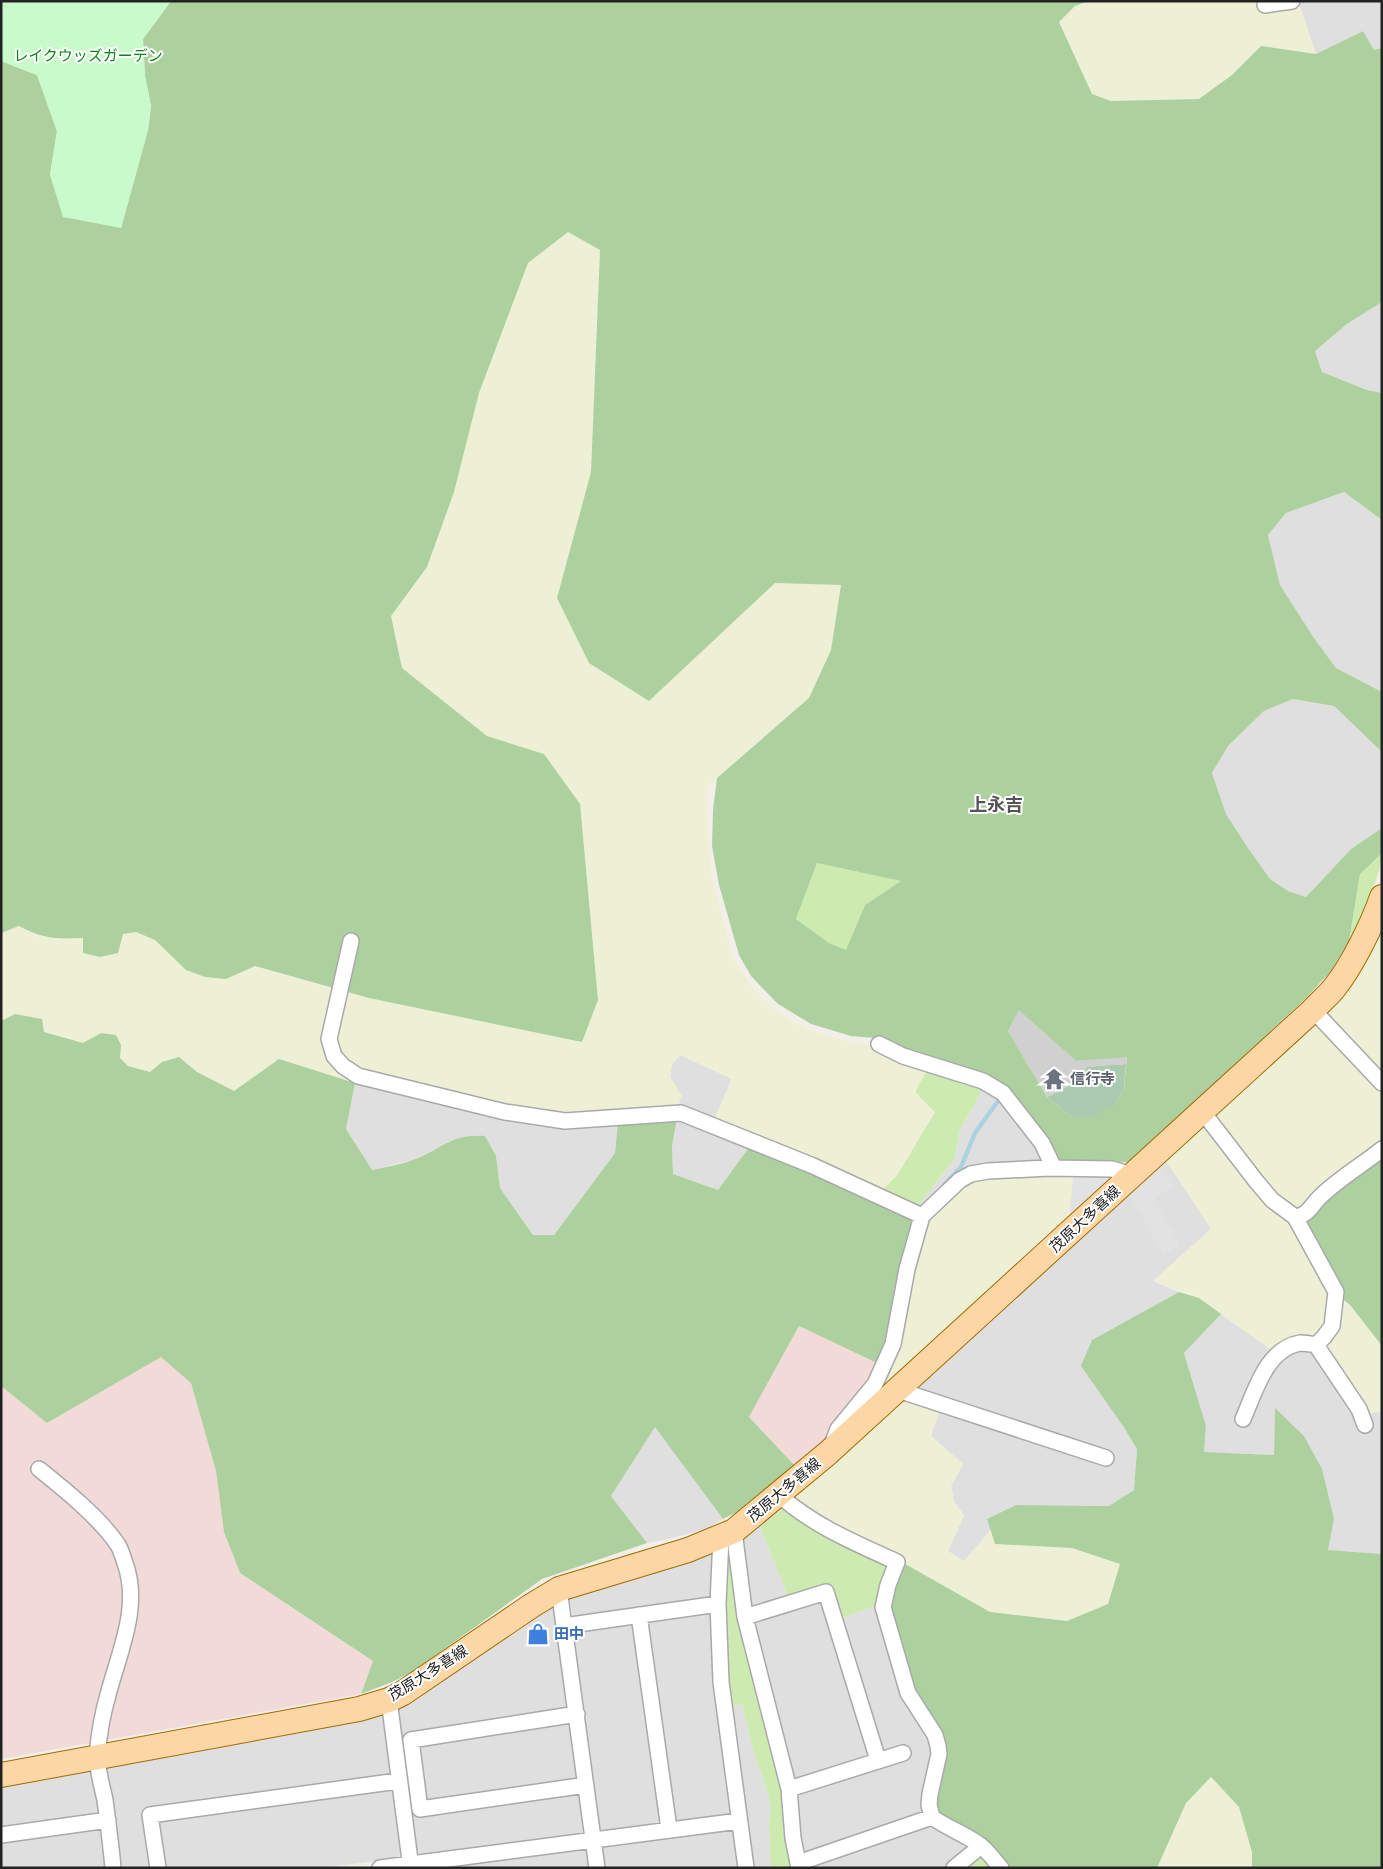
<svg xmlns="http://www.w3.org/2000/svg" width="1383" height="1869" font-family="Figtree,'Noto Sans JP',sans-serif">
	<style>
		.residential { fill: #e0dfdf }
		.commercial { fill: #f2dad9 }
		.religious { fill: #d0d0d0 }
		.farmland { fill: #eef0d5 }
		.grass { fill: #cdebb0 }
		.forest { fill: #add19e; fill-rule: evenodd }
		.cemetery { fill: #aacbaf }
		.park { fill: #c8facc }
		.parking { fill: #e2e2e2 }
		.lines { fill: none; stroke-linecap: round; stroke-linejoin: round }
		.stream { stroke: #aad3df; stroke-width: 4.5 }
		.street-casing { stroke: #a9a9a9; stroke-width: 18 }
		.primary-casing { stroke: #a06b00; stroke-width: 26 }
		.street { stroke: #fff; stroke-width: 15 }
		.primary { stroke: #fcd6a4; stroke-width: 24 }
		.labels { text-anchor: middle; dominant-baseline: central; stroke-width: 4; stroke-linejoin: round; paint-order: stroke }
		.park-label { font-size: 15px; fill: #0c8416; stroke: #fff }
		.worship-label { font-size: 15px; font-weight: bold; fill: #5b616d; stroke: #fff; text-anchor: start }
		.street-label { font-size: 15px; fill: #222; stroke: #fff }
		.shop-label { font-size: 15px; font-weight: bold; fill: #366cbe; stroke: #fff; text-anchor: start }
		.quarter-label { font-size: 18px; font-weight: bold; fill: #555; stroke: #fff }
	</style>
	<rect width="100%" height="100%" fill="#f2efe9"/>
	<path class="residential" d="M 1263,1 L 1382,1 L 1382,48 L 1374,50 L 1363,31 L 1316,54 L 1299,4 Z
		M 1382,302 L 1382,393 L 1367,390 L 1322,372 L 1315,351 L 1347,324 Z
		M 1344,492 L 1382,520 L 1382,692 L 1336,668 L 1314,638 L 1280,585 L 1268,535 L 1286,513 Z
		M 1293,699 L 1334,706 L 1382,752 L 1382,828 L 1351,849 L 1306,897 L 1288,891 L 1270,879 L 1248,848 L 1226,814 L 1212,773 L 1228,746 L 1264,711 Z
		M 680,1055 L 732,1079 L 713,1122 L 680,1109 L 678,1090 L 670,1078 L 672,1064 Z
		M 355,1083 L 505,1116 L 618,1122 L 615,1153 L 554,1235 L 533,1235 L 500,1188 L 496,1156 L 450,1141 L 413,1160 L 371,1170 L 346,1129 Z
		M 985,1085 L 1002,1095 L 1050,1164 L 918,1206 L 955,1158 L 959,1132 Z
		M 677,1118 L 750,1146 L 718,1190 L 673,1174 L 672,1146 Z
		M 1164,1157 L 1211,1229 L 1153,1281 L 1179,1292 L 1092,1340 L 1123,1426 L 1137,1449 L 1134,1490 L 1109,1506 L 1016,1505 L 987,1519 L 991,1530 L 963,1562 L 948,1551 L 964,1515 L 954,1502 L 951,1485 L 963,1464 L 931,1436 L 902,1397 Z
		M 1221,1314 L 1273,1351 L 1323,1345 L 1370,1414 L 1382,1411 L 1382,1554 L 1328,1550 L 1334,1519 L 1275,1409 L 1274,1455 L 1204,1452 L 1206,1426 L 1184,1353 Z
		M 655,1426 L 723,1519 L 706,1529 L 668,1539 L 647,1543 L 611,1496 Z
		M 760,1526 L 789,1599 L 754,1609 L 748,1607 L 740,1547 L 743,1537 L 748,1532 Z
		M 710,1552 L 715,1555 L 716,1595 L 710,1602 L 578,1620 L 573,1615 L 570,1600 L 574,1595 Z
		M 815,1598 L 827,1605 L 871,1753 L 867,1760 L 798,1781 L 794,1779 L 752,1622 Z
		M 557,1602 L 573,1707 L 566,1713 L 400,1737 L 396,1712 L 403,1701 Z
		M 880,1604 L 933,1741 L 926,1812 L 805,1857 L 801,1852 L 796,1794 L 885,1755 L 878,1751 L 840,1619 Z
		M 710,1608 L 717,1616 L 734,1811 L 726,1819 L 676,1825 L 671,1819 L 644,1625 L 650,1618 Z
		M 632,1620 L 664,1820 L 658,1828 L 606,1834 L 599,1828 L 572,1635 L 579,1627 Z
		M 742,1704 L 754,1754 L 765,1784 L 771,1807 L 769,1826 L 771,1868 L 750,1868 L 728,1706 Z
		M 378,1711 L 385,1716 L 393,1776 L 146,1812 L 155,1868 L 121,1868 L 107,1769 L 112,1762 Z
		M 567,1719 L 575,1725 L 582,1777 L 575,1784 L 429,1805 L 423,1799 L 416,1747 L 420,1741 Z
		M 89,1766 L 96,1772 L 103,1817 L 1,1830 L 1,1782 Z
		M 395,1787 L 403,1851 L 398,1858 L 322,1868 L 161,1868 L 155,1825 L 161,1818 Z
		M 578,1791 L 584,1796 L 588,1826 L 582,1835 L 422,1855 L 415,1850 L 410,1815 Z
		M 98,1824 L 105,1831 L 110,1868 L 1,1868 L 1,1837 Z
		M 925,1824 L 939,1827 L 971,1843 L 969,1850 L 947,1868 L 805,1868 Z
		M 729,1826 L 737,1833 L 741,1862 L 737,1868 L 601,1868 L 597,1848 L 603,1841 Z
		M 584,1844 L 590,1850 L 593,1868 L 422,1868 Z"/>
	<path class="commercial" d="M 799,1326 L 879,1364 L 867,1386 L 824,1443 L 796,1467 L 749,1417 Z
		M 161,1356 L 191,1383 L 216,1471 L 224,1532 L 240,1573 L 373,1661 L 361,1694 L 1,1759 L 1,1386 L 47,1423 Z"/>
	<path class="religious" d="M 1019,1009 L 1076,1061 L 1127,1056 L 1126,1064 L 1087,1067 L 1071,1085 L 1047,1097 L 1008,1031 Z"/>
	<path class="farmland" d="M 1089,1 L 1263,1 L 1267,10 L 1299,4 L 1316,54 L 1261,46 L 1232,75 L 1199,99 L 1111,101 L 1092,94 L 1059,22 L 1075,6 Z
		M 567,232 L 600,250 L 591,472 L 557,598 L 649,700 L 775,583 L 842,585 L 831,651 L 809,698 L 708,786 L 707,812 L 709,856 L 713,882 L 732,956 L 752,987 L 769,1005 L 785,1017 L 807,1029 L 843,1040 L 872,1045 L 928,1068 L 925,1076 L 917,1085 L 935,1112 L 898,1174 L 880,1193 L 713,1122 L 732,1079 L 681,1055 L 672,1064 L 670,1077 L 682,1096 L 678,1104 L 680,1109 L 565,1118 L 360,1073 L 347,1065 L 334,1042 L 343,992 L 582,1042 L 544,755 L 487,736 L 402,668 L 391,616 L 427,567 L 454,492 L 479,393 L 528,263 Z
		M 1382,922 L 1382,1080 L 1322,1012 Z
		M 19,926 L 36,936 L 60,939 L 136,932 L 155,940 L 186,970 L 205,977 L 226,978 L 255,966 L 334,990 L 333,1062 L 355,1083 L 279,1059 L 234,1091 L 197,1072 L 179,1057 L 162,1062 L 151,1072 L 128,1066 L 120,1058 L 121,1045 L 101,1033 L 84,1043 L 44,1032 L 15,1014 L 1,1021 L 1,933 Z
		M 1313,1019 L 1382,1086 L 1382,1146 L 1301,1215 L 1270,1191 L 1211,1113 Z
		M 1205,1118 L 1295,1222 L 1329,1288 L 1328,1323 L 1313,1340 L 1273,1351 L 1199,1298 L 1153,1281 L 1211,1229 L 1164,1157 Z
		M 1074,1171 L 1069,1217 L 861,1407 L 923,1229 L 937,1209 L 974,1177 Z
		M 1347,1305 L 1351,1306 L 1382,1346 L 1382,1411 L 1370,1414 L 1323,1352 L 1323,1345 L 1342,1306 Z
		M 902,1397 L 940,1410 L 931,1436 L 963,1464 L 951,1486 L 954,1502 L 964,1515 L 948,1551 L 964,1561 L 991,1530 L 995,1544 L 1072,1548 L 1121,1564 L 1108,1604 L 1067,1621 L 990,1612 L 900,1561 L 798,1506 L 793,1500 Z
		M 1211,1777 L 1239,1807 L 1252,1852 L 1252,1868 L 1157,1868 L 1186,1803 Z"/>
	<path class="grass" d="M 1382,853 C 1382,874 1359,921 1349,941 L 1360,874 Z
		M 817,863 L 902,881 L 865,905 L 846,951 L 829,943 L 796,919 Z
		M 928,1068 L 985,1085 L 959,1132 L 955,1158 L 918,1206 L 910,1207 L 880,1193 L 898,1174 L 935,1112 L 916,1093 C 917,1083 925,1077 928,1068 Z
		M 787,1506 L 890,1563 L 880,1604 L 840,1619 L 829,1588 L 789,1599 L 760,1526 Z
		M 728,1548 L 742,1637 L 784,1789 L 792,1868 L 771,1868 L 769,1826 L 771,1807 L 765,1784 L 754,1754 L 742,1704 L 728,1706 L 723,1550 Z
		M 977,1855 L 985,1855 L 997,1868 L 961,1868 Z"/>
	<path class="forest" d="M 171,1 L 1089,1 L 1075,6 L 1059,22 L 1092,94 L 1111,101 L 1199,99 L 1232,75 L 1261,46 L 1316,54 L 1363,31 L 1374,50 L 1382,48 L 1382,302 L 1347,324 L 1315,351 L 1322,372 L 1367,390 L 1382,393 L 1382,520 L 1344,492 L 1286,513 L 1268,535 L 1280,585 L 1314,638 L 1336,668 L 1382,692 L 1382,752 L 1334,706 L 1293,699 L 1264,711 L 1228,746 L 1212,773 L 1226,814 L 1248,848 L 1270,879 L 1288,891 L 1306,897 L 1351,849 L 1382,828 L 1382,853 L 1360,874 L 1349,941 L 1330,972 L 1304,1000 L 1129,1162 L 1056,1165 L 1006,1091 L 923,1062 L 875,1038 L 851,1036 L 811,1024 L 778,1004 L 751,976 L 739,955 L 719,885 L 712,846 L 713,810 L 717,778 L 809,698 L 831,650 L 841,585 L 775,583 L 649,701 L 589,663 L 557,598 L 591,472 L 600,250 L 568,232 L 528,263 L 479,393 L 454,492 L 427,567 L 391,616 L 402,668 L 487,736 L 544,754 L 580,804 L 598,1000 L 582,1042 L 369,998 L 255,966 L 226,979 L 205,977 L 186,970 L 155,940 L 136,932 L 123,934 L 118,953 L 100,957 L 83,953 L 83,938 C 57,939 43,939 19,926 L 1,933 L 1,61 L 37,75 L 57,131 L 50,175 L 121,228 L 148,130 L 151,106 L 145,76 L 143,39 ZM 817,863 L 901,881 L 865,905 L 846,950 L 829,943 L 796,919 ZM 1019,1010 L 1076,1061 L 1127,1057 L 1124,1089 L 1116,1103 L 1073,1118 L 1047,1097 L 1008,1031 Z
		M 15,1014 L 42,1019 L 44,1032 L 83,1043 L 101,1033 L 116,1035 L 121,1045 L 120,1058 L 128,1066 L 150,1072 L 162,1062 L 179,1057 L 197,1072 L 234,1091 L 279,1059 L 355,1083 L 346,1129 L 372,1170 C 385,1167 400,1165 413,1160 C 442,1149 450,1134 485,1136 L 496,1156 L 500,1188 L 533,1235 L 554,1235 L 615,1153 L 618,1122 L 677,1118 L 672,1146 L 673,1174 L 718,1190 L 750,1146 L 909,1215 L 915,1226 L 895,1315 L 879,1364 L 799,1326 L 749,1417 L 796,1467 L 753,1504 L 723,1519 L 655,1427 L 611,1496 L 647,1543 L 542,1579 L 412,1672 L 392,1682 L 361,1694 L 373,1661 L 240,1573 L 224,1532 L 216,1471 L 191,1383 L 161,1357 L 47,1423 L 1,1386 L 1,1021 Z
		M 1382,1151 L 1382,1346 L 1351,1306 L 1329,1288 L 1295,1222 Z
		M 1179,1292 L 1199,1298 L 1221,1314 L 1184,1353 L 1206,1426 L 1204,1452 L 1274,1455 L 1275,1408 L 1304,1436 L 1322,1469 L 1334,1519 L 1328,1550 L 1382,1554 L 1382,1868 L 1252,1868 L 1252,1852 L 1239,1807 L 1211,1777 L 1186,1803 L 1157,1868 L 1006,1868 L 936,1812 L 933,1800 L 943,1749 L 914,1696 L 887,1608 L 900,1561 L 990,1612 L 1067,1621 L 1108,1604 L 1120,1564 L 1072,1548 L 995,1544 L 987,1519 L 1016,1505 L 1109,1506 L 1134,1490 L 1137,1449 L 1123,1426 L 1081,1366 L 1092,1340 Z"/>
	<path class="cemetery" d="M 1126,1064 L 1124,1089 L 1116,1103 L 1094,1117 L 1073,1118 L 1047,1097 L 1071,1085 L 1087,1067 Z"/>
	<path class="park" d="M 1,1 L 171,1 L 143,39 L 145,76 L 151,106 L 148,130 L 121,228 L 63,217 L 50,175 L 57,131 L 37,75 L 1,61 Z"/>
	<path class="parking" d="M 1162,1167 L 1173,1187 L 1154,1199 L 1180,1245 L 1163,1255 L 1129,1194 Z
		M 1074,1171 L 1105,1172 L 1113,1178 L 1069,1217 Z"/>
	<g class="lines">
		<path class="stream" d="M 944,1185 L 961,1167 L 975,1133 L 1001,1097"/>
		<g class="street-casing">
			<path id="street" d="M 1265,5 L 1292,1
				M 351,941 L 329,1039 L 334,1056 L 343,1066 L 358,1076 L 505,1112 L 565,1121 L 681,1113 L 811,1165 L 922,1216
				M 1313,1010 L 1382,1083
				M 879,1044 L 903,1056 L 983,1081 L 1003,1093 L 1042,1143 L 1054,1168
				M 1202,1111 L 1256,1181 L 1272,1200 L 1295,1217 L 1336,1292 L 1332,1326 L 1324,1337 L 1316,1345 C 1311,1344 1305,1343 1300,1343 C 1266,1349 1255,1392 1243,1419
				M 1295,1217 C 1307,1216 1311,1206 1319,1198 C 1338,1179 1361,1166 1382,1149
				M 1316,1345 L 1359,1409 L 1365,1425
				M 898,1390 L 1106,1458
				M 832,1445 L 838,1429 L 875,1384 L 893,1344 L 907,1269 L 922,1216 L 960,1180 L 971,1174 L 988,1171 L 1049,1168 L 1112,1169 L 1132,1175
				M 39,1469 C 64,1489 100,1518 118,1545 C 121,1550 123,1557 125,1563 C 141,1607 119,1652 108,1695 C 102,1715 99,1735 97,1755 C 97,1769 102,1786 105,1800 C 108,1823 111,1845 113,1868
				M 779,1495 C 814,1526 855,1543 897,1562 L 888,1585 L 883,1607 L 908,1693 L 935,1735 L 938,1746 L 939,1754 L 930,1794 L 929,1805 L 932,1817 C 947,1828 965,1834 980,1845 C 988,1851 994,1860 1001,1868
				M 734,1531 L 745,1617 L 789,1789 L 793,1838 L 799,1868
				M 721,1537 L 718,1604 L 721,1682 L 746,1868
				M 559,1589 L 597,1868
				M 639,1615 L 669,1829
				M 745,1617 L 826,1592 L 878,1760
				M 564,1626 L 718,1604
				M 389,1700 L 411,1868
				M 577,1714 L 411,1740 L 420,1809 L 586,1785
				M 789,1789 L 903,1753
				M 1,1835 L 108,1820
				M 798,1863 L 932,1817
				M 158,1868 L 150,1815 L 398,1781
				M 380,1868 L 739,1821
				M 954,1868 L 981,1846"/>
		</g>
		<g class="primary-casing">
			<path id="primary" d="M 1,1775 L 359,1709 L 389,1700 L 403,1693 L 531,1606 L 559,1589 L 688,1550 L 734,1531 L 828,1453 L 1313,1010 C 1320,1002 1329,995 1335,987 C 1353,964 1372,925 1382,897"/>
		</g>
		<use href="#street" class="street"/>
		<use href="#primary" class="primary"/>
	</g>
	<defs>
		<g id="temple-bare" transform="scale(1.725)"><path d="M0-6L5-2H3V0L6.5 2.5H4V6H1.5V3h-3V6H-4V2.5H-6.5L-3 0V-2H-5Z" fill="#6b7280" stroke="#fff" stroke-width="2.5" paint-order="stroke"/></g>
		<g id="shop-bare" transform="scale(1.725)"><path d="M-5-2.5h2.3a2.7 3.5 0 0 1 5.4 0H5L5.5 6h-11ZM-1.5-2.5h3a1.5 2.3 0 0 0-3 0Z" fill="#3f7fe0" stroke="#fff" stroke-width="2.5" paint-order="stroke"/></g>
	</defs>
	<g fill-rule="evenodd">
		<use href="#temple-bare" x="1054" y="1079"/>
		<use href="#shop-bare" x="538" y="1634"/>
	</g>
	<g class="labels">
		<g class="park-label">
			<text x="88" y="56">レイクウッズガーデン</text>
		</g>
		<g class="worship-label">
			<text x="1070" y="1079">信行寺</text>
		</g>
		<g class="street-label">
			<text transform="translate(1085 1219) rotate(-43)">茂原大多喜線</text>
			<text transform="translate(784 1490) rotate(-40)">茂原大多喜線</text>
			<text transform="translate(428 1673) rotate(-32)">茂原大多喜線</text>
		</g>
		<g class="shop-label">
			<text x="554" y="1634">田中</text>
		</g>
		<g class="quarter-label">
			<text x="996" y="805">上永吉</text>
		</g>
	</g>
	<rect width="1383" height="1869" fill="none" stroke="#222222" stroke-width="5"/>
</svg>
